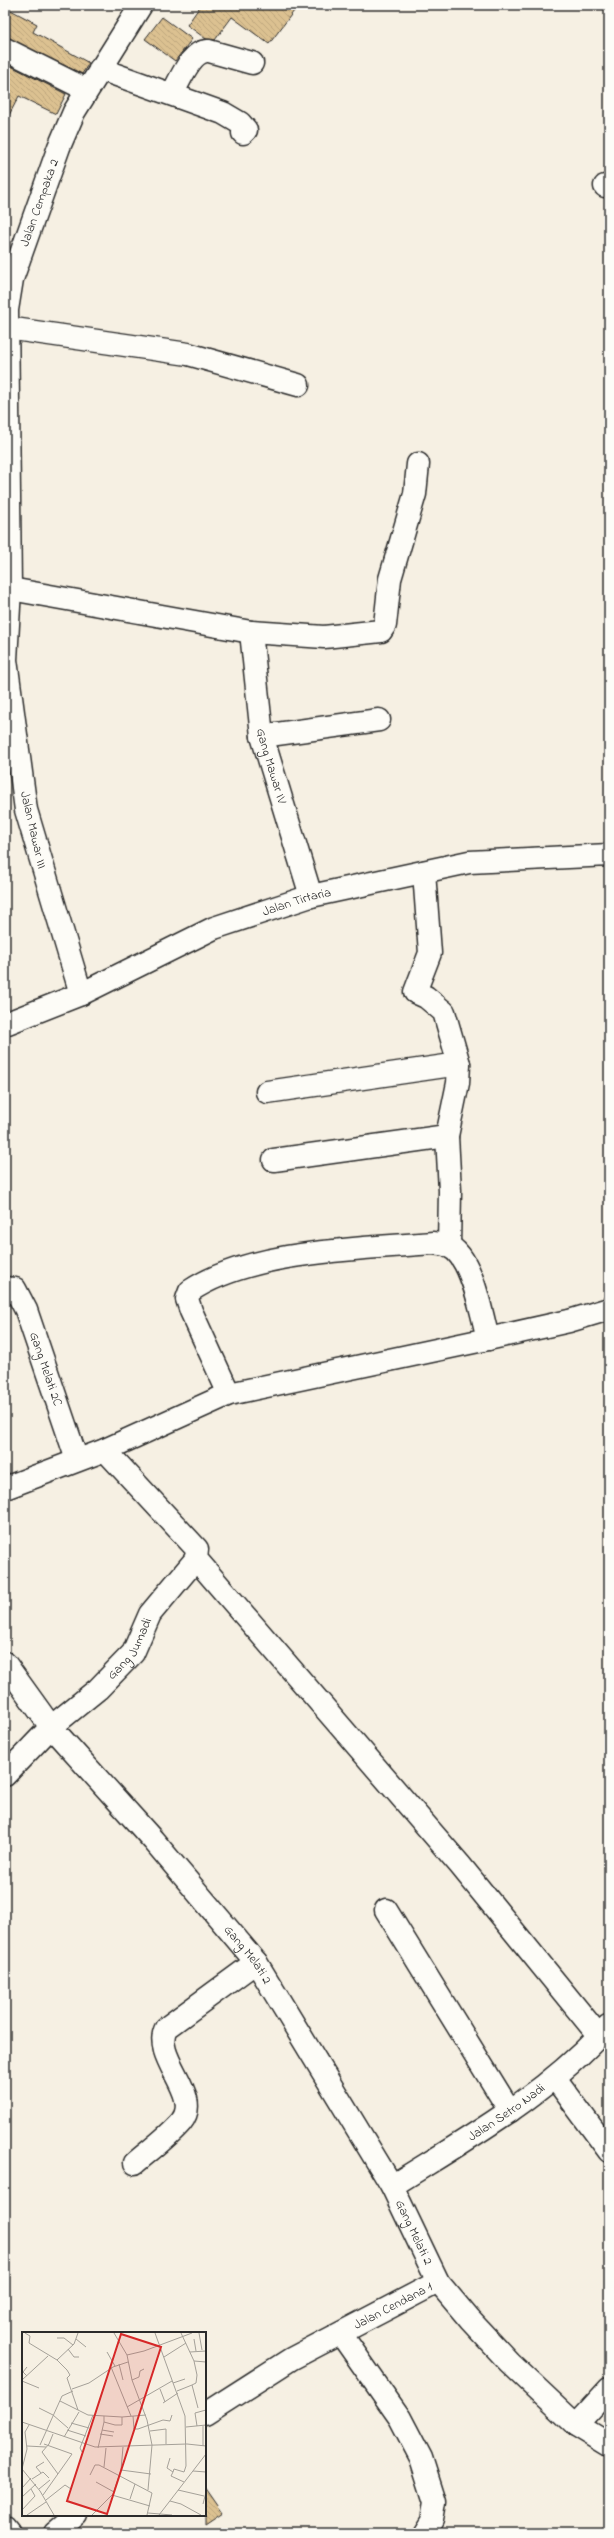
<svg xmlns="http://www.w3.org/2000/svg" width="614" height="2538" font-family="'Indie Flower',sans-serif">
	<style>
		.building { fill: url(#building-back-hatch); stroke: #2b2b2b }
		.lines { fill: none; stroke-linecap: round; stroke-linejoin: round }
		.minor-casing { stroke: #2b2b2b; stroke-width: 25 }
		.minor { stroke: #fdfcf7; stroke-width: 22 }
		.labels { text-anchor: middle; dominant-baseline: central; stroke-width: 3; stroke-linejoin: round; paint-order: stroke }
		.street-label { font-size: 13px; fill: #2b2b2b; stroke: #fdfcf7 }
		.inset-road { fill: none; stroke: #a5a199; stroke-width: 1 }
		.view { fill: #d62828; fill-opacity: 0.15; stroke: #d62828; stroke-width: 2 }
		.inset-edge { fill: none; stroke: #2b2b2b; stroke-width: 2 }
	</style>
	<defs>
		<pattern id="building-back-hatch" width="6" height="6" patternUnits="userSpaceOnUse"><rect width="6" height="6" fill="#dcc191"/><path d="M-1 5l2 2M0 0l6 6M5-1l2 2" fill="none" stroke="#bda67d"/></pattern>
	</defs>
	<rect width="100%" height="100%" fill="#f6f0e3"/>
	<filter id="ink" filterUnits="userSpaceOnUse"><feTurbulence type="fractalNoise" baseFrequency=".025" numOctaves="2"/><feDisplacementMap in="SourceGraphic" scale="8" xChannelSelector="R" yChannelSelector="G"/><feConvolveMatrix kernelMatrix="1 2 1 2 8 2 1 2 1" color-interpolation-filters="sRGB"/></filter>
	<g filter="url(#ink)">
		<path class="building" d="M 201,5 L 286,5 L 294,11 L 269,44 L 232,17 L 215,40 L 206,39 L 187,25 Z
			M 5,7 L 37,24 L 33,32 L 89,63 L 82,74 L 5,37 Z
			M 162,17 L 192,39 L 175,61 L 145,39 Z
			M 5,63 L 66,94 L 56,114 L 19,96 L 5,123 Z
			M 205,2487 L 223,2513 L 205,2525 Z"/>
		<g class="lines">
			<g class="minor-casing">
				<g id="minor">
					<path d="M 5,49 L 87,90"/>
					<path d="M 100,69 L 223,113 L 240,123 L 246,130 L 243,133"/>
					<path d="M 172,94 C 180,81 191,49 209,51 L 252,63"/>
					<path d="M 605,186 L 609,186"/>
					<path d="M 7,328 L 188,354 L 298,385"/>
					<path d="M 5,588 L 251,632 L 324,637 L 381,631 L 385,625 L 390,579 L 415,494 L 418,464"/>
					<path id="s1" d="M 251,632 L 262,736 L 311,896"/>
					<path d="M 262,736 L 379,720"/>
					<path d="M 424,872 L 430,953 L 415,992 L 426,997 L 444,1012 L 459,1064 L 458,1083 L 447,1136 L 450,1191 L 449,1246"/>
					<path id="s2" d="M 81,994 L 26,810 L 6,660 L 10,589 L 7,310 L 12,279 L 59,147 L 74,112 L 141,5"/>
					<path id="s3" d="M 5,1024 L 81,994 L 214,928 L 311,896 L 469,862 L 609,855"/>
					<path d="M 267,1092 L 459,1064"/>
					<path d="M 274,1160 L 447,1136"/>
					<path id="s4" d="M 5,1288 L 15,1289 L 26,1310 L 77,1460"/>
					<path d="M 229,1394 L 191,1311 L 187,1299 L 190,1291 C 251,1250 360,1249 433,1243 C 438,1244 444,1244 448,1246 C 472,1255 482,1316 488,1339"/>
					<path d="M 105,1450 L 197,1549 L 196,1559 L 460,1865 L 599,2036"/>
					<path d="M 5,1488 L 105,1450 L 229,1394 L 488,1339 L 569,1321 L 609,1309"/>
					<path id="s5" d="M 5,1663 L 51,1727 L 153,1840 L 256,1962 L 392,2186 L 438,2282 L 470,2320 L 509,2362 L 576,2425 L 609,2445"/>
					<path id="s6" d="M 5,1775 L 51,1727 L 98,1689 L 133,1653 L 150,1614 L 196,1559"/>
					<path d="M 386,1910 L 510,2111"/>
					<path d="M 555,2078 L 609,2151"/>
					<path d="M 135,2163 C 150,2150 168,2137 181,2122 C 204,2095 151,2058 166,2028 L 256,1962"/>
					<path id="s7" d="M 392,2186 C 468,2138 548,2094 608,2026"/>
					<path d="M 341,2334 L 400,2418 L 421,2458 L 435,2502 L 432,2520 L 424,2533"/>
					<path id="s8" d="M 205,2414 L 291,2359 L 438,2282"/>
					<path d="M 576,2425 L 609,2389"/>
					<path d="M 5,2528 L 9,2533"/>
					<path d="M 55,2533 L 76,2515"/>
				</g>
			</g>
			<use href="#minor" class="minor"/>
		</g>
	</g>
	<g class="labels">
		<g class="street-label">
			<text stroke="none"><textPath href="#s2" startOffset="806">Jalan Cempaka 2</textPath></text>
			<text stroke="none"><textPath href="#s1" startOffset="136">Gang Mawar IV</textPath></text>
			<text transform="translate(33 830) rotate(77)">Jalan Mawar III</text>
			<text stroke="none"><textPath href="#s3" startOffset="317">Jalan Tirtaria</textPath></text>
			<text stroke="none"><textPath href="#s4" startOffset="96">Gang Melati 2C</textPath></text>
			<text stroke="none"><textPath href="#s6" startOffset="179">Gang Jumadi</textPath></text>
			<text stroke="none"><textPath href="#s5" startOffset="380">Gang Melati 2</textPath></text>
			<text stroke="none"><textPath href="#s7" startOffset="136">Jalan Setro Nadi</textPath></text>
			<text stroke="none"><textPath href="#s5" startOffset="704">Gang Melati 2</textPath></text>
			<text stroke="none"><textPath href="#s8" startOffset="217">Jalan Cendana 1</textPath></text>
		</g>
	</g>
	<g transform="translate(22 2332)">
		<rect width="184" height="184" fill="#f6f0e3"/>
		<path class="inset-road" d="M 3,1 L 8,4 L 7,11 L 35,28 L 45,38 L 48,43 L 45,46 L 56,78M 92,1 L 105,23 L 110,48 L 125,88 L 130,113M 133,1 L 163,84 L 164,134 L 162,140 L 152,137 L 151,140M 159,1 L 172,29 L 175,43 L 174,51 L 170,53M 177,1 L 180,18M 35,6 L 42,6 L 51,13M 54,7 L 64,15M 172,7 L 174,19M 46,17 L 52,25 L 57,25M 85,20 L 93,34M 168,20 L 184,19M 105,23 L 122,19 L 170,1M 142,25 L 164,11M 35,28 L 52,12 L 56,1M 172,29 L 184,30M 97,32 L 101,48M 89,35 L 109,84M 5,44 L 1,40 L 5,35M 0,48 L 26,24M 110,48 L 117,45 L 118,39 L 122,37M 0,49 L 17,56M 151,51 L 163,47M 170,53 L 176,76M 50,57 L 67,51 L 91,35 L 106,30M 138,57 L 143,70M 155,59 L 170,53M 38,69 L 66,83 L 100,85 L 124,83M 141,71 L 156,61M 105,75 L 150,49M 17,76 L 31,83 L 46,96M 82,84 L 82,90 L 93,93 L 100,93 L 100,85M 111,84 L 112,97 L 116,97 L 141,88 L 148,89 L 150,83M 0,90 L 73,115 L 165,112 L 184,114M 49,91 L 67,96M 175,94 L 173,81 L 184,78M 181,94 L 181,114M 164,95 L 184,93M 45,98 L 64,104M 80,98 L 92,100M 128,99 L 144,97 L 144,112M 31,102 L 27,112 L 20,120 L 36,142M 78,102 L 91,104M 42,105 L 57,80M 18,113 L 40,64 L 51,59M 5,114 L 24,115M 76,116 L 82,90M 60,120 L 58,116 L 71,83M 148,126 L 145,136 L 151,140M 82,135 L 84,116M 0,137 L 18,159 L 32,183M 0,137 L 5,117 L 3,100 L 7,93M 99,138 L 129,142M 171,139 L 184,140M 151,140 L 149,144 L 162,150M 19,141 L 14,135 L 22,130M 68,143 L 73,133 L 77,133 L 130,161 L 125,183M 10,147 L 21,140 L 27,146M 74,150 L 92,160M 0,156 L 9,146M 17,157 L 28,148M 126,158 L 130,113M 156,158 L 182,164M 21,163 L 50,122 L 22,112M 90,163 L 128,174M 0,165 L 14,152M 108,167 L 113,152M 24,168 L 43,153 L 49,157M 148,169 L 159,172 L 179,183M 181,172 L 184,160M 0,178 L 13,164 L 9,157M 126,181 L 150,183M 5,183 L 24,170M 70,183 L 91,162 L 99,138 L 101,115M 137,183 L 184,122"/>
		<path class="view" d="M 99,2 L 139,15 L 85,182 L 45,169 Z"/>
		<rect width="184" height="184" class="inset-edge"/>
	</g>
	<rect width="614" height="2538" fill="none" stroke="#fdfcf7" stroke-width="20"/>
	<rect x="10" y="10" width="594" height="2518" fill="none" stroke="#2b2b2b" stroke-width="1.5" filter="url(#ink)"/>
</svg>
